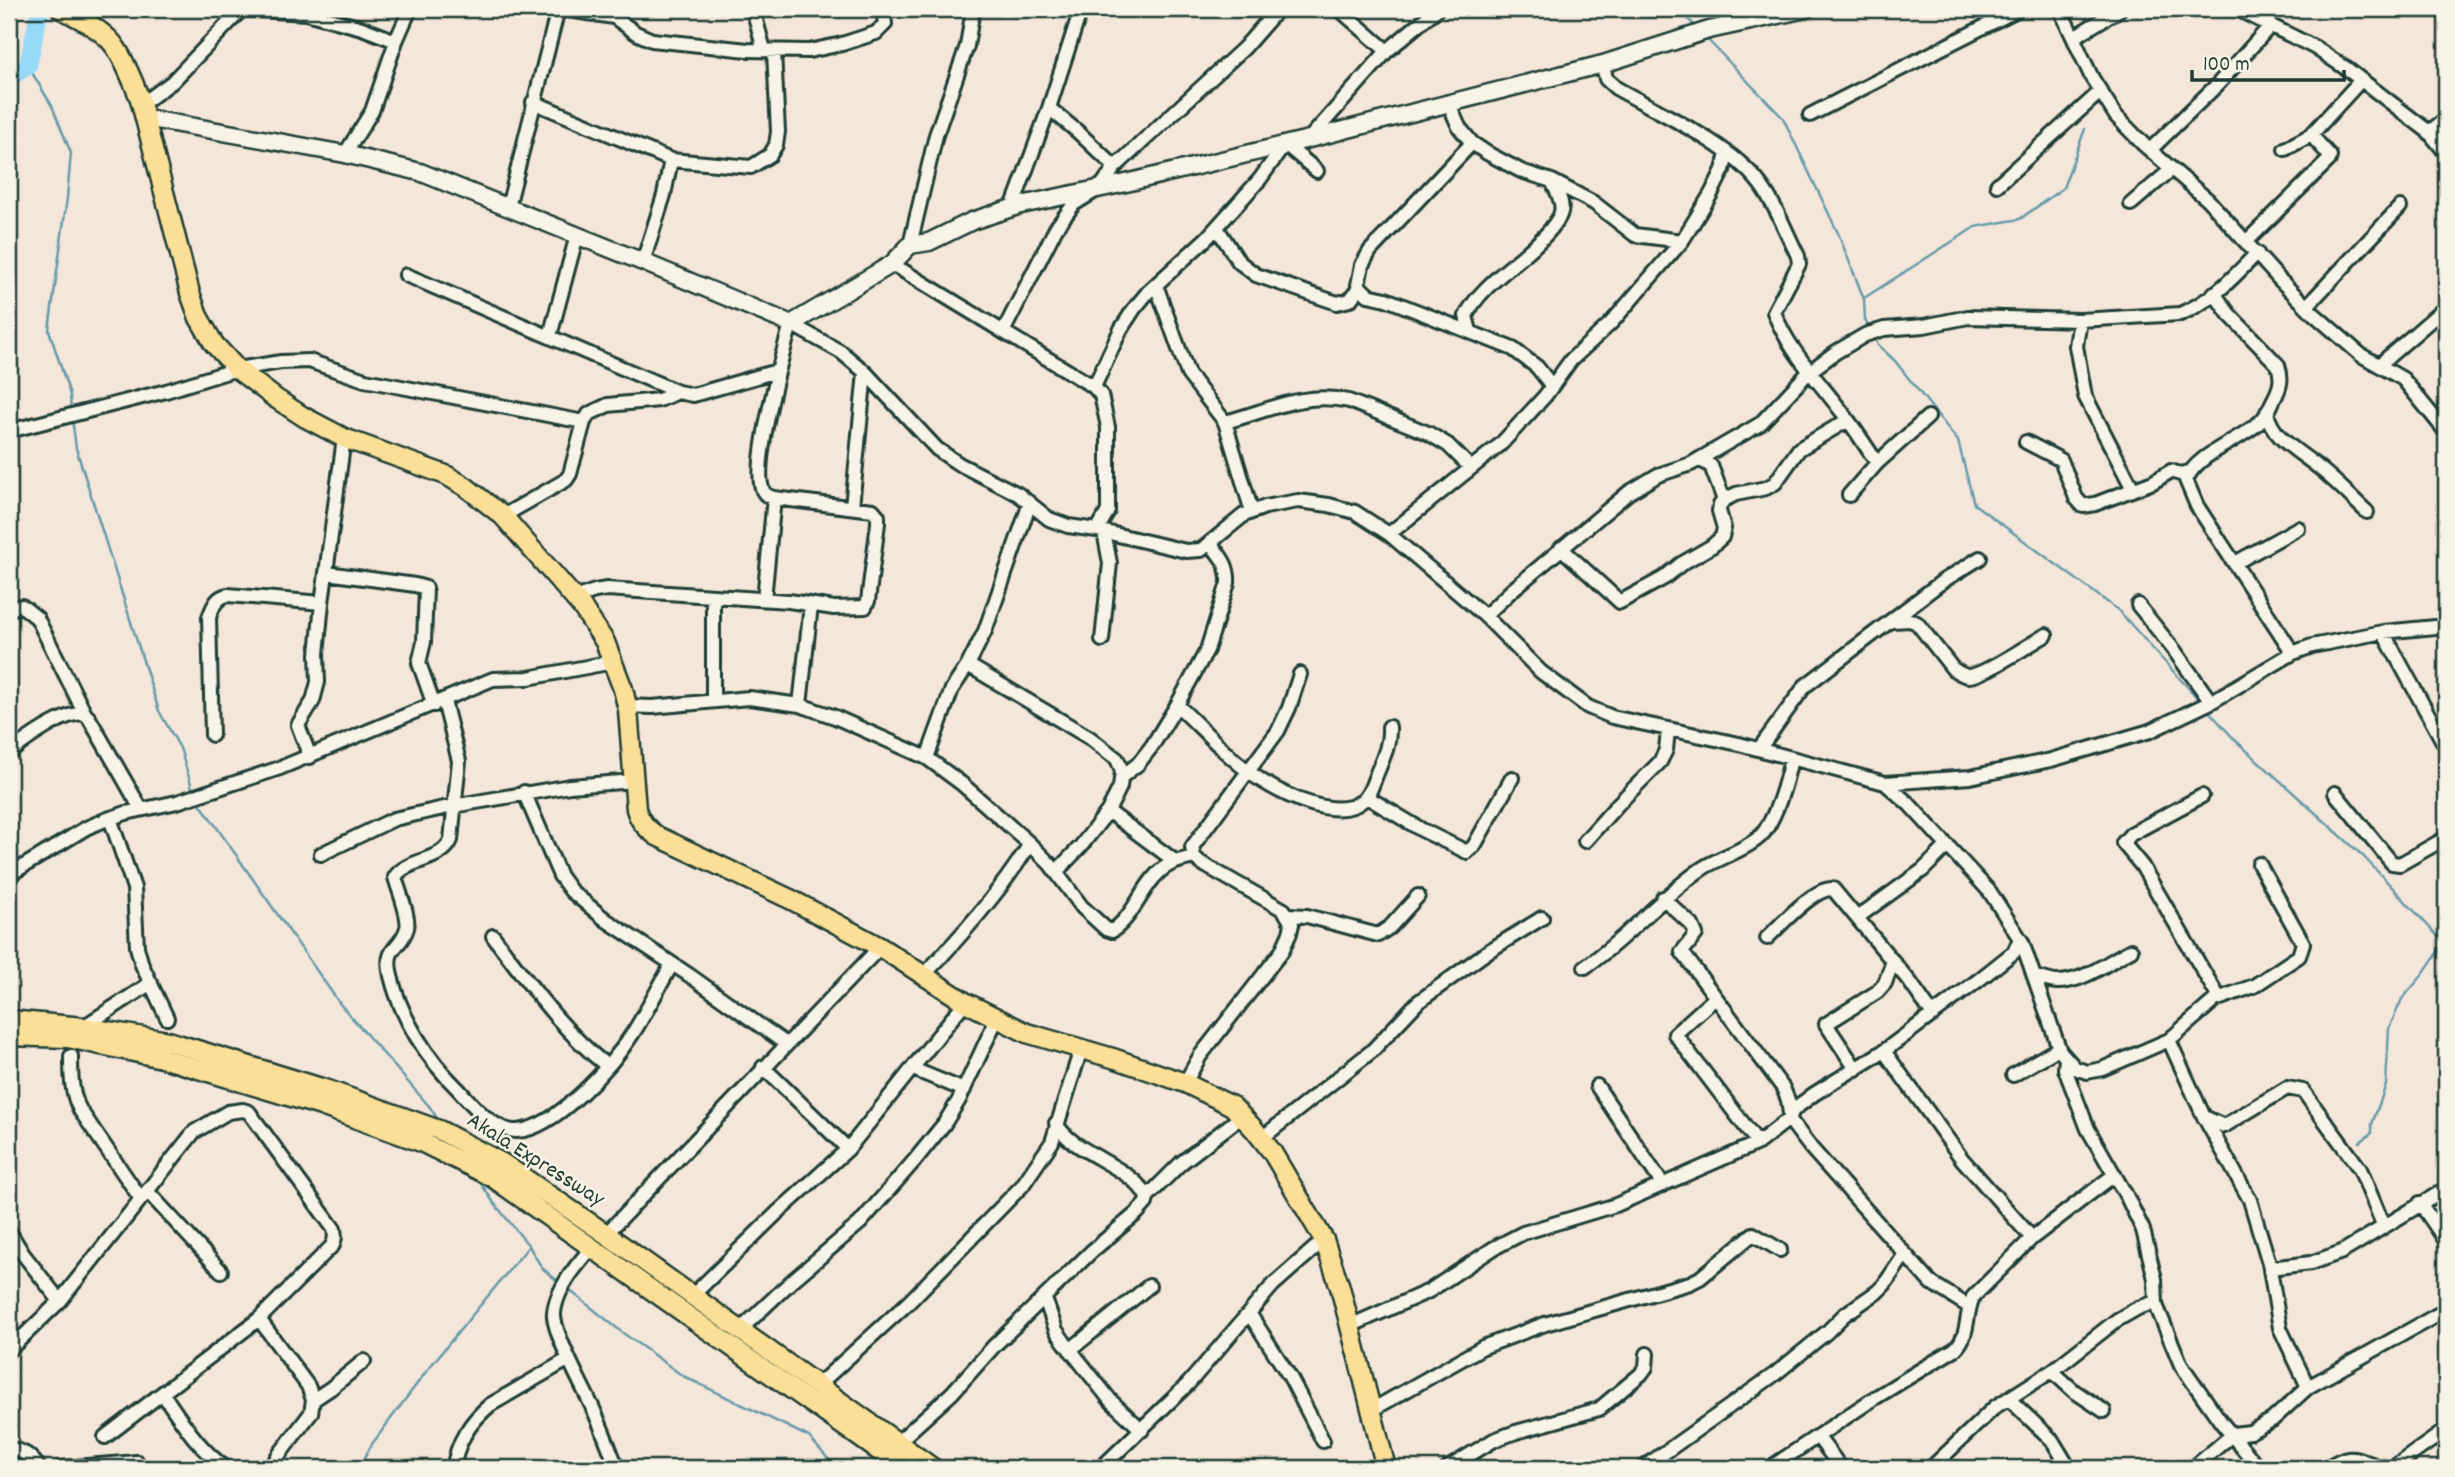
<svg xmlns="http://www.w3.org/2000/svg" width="2455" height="1477" font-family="Dekko,sans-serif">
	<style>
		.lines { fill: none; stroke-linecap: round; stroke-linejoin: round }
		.stream { stroke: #669baa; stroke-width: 2.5 }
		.river { stroke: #96d9f8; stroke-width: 18 }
		.street-casing { stroke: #1f3d34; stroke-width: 18 }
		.secondary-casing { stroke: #1f3d34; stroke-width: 21 }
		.primary-casing { stroke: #1f3d34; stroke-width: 23 }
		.street { stroke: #f7f3e8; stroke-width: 12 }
		.secondary { stroke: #f7f3e8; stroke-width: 16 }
		.primary { stroke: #fbdf96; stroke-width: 18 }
		.labels { text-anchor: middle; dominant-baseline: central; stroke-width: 5; stroke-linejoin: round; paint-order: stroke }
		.street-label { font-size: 23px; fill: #1f3d34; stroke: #f7f3e8 }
	</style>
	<rect width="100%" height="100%" fill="#f5e6da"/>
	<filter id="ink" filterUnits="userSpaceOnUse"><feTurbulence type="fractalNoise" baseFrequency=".0143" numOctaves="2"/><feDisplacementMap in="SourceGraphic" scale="14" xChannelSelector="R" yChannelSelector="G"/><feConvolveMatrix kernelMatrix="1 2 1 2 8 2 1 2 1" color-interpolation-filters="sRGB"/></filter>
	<g filter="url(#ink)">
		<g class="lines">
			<path class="stream" d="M 1678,9 L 1697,28
				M 1706,38 L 1783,118 L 1838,233 L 1864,299 L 1865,320 L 1869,328
				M 28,66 L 52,106 L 71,153 L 67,198 L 49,330 L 70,395 L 71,412
				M 1864,298 L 1975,227 L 2020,219 L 2063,188 L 2085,129
				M 1874,337 L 1878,345 L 1895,361 L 1958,441 L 1974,504 L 2118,610 L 2200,701
				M 72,418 L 76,448 L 159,711 L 180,748 L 194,794
				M 2207,709 L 2235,740 L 2363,856 L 2446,945
				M 197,799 L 340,1004 L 429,1106 L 439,1121
				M 2360,1142 L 2372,1133 L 2372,1124 L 2386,1085 L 2389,1028 L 2402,999 L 2420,978 L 2444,943
				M 478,1179 L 494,1203 L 529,1246 L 542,1268 L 560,1283
				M 568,1289 L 623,1333 L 683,1376 L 809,1437 L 836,1468
				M 359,1468 L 372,1444 L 428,1369 L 529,1246"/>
			<path class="river" d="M 9,78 L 28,66 L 40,9"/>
			<g class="street-casing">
				<path id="street" d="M 242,9 L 306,13 L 362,28 L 396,41
					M 561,9 L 614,17 L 636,33 L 652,40 L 748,50 L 809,51 L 842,44 L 876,33 L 885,24 L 883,9
					M 753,9 L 764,50
					M 1339,9 L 1387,51
					M 2060,9 L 2092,78 L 2116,116 L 2144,145 L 2208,200 L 2280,280 L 2314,314 L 2361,355 L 2403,379 L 2446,432
					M 2237,9 L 2314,47 L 2347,69 L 2429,132 L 2446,153
					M 2074,37 L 2120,9
					M 1603,64 L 1606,79 L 1616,88 C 1660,113 1730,144 1760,184 C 1776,205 1786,232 1798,256 L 1799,264 L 1774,312 C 1788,350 1818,380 1842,412 C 1855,429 1866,446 1877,463
					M 533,102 L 671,160 L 751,167 L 770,155 L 776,145 L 778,132 L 774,51
					M 1448,102 L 1459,127 L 1472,143 L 1487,153 L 1521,171 L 1552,181 L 1594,203 L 1635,235 L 1682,241
					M 142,104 L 172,82 L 242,9
					M 1049,108 L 1078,132 L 1115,167
					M 1810,115 L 2019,9
					M 2429,132 L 2446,119
					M 1309,139 L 1387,51 L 1437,9
					M 1472,143 L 1370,251 L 1362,265 L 1358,285 L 1368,295 L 1386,299 L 1513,349 L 1537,367 L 1552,386
					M 2285,149 L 2311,135 L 2361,80
					M 2150,150 L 2218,84 L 2271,25
					M 345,154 L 372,111 L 396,41 L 410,9
					M 1997,185 L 2100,92
					M 2131,204 L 2172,169
					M 508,207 L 558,9
					M 1012,208 L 1049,108 L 1081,9
					M 1217,228 L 1239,262 L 1256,275 L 1337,303 L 1350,300 L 1359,288
					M 2246,242 L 2329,160 L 2330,156 L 2311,135
					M 910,245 L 936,135 L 967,46 L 973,9
					M 643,262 L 664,195 L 671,160
					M 892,264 L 1094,387
					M 406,275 L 678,392 L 693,395 L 777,371
					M 1156,285 L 1188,374 L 1225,422
					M 2214,293 L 2229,314 L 2278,365 C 2283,380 2280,388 2273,401 C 2270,407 2267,415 2262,420 C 2242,440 2197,453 2186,480 L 2197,506 L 2293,653
					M 2307,306 L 2400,207
					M 2080,320 L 2076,346 L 2085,396 L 2133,489
					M 1470,331 L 1466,316 C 1481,283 1526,259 1550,230 C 1554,225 1560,218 1561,212 C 1564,202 1556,191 1552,181
					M 1003,332 L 1056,228 L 1074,204 L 1100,188 L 1115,167 L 1244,48 L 1278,9
					M 550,336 L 577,235
					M 2379,365 L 2446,307
					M 2267,412 C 2271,438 2300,452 2318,467 C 2336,481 2351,497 2367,512
					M 9,431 L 166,391 L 237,369 L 281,362 L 309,361 L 365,380 L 584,422
					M 2026,442 L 2061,460 L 2076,498 L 2083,506 L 2095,504 L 2153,482 L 2171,471 L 2180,474 L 2190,472
					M 1699,459 L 1711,466 L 1724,500
					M 1849,495 L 1877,463 L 1928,417
					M 852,507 L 865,372
					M 1252,512 L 1225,422 C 1268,411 1302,391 1349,401 L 1428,433 L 1448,445 L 1471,468
					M 503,516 L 566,480 L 570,474 L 584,422 L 589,414 L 608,405 L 659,400 L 678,392
					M 1097,530 L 1108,511 L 1108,427 L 1101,395 L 1094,387 L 1121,329 L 1134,309 L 1148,292 L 1207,238 L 1260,179 L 1285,144 L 1317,171
					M 1389,534 L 1501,444 L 1545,396 L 1571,360 L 1611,323 L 1682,241 L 1711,194 L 1723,170 L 1727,154
					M 1561,548 L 1620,602 L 1664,578 L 1681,564 L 1712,546 L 1722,537 L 1724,528 L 1719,511 L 1720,505 L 1724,500 L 1736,494 L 1766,488 L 1775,483 L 1799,449 L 1848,420
					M 2235,563 L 2298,528
					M 327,573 L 415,585 L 426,588 L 424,642 L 419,663 L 434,705
					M 713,596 L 713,701
					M 574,598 L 595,591 L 607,589 L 789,601 L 834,608 L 865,607 L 868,601 L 878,523 L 878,516 L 873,510 L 774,498 C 768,496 764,495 762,488 C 753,462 782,355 791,324 L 841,352 L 865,372 L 937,449 L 959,464 L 1018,494 L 1049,519 L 1068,526 L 1097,530 L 1186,551 L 1201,550 L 1244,515 L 1265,507 L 1298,501 L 1329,505 L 1355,512 L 1389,534 L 1485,616 L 1541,672 L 1588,707 L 1612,717 L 1739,744 L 1885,783 L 1970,777 L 2051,760 L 2150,731 L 2211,702 L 2293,653 L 2312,646 L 2383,632 L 2446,626
					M 764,599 L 774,498
					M 2138,605 L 2174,650 L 2211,702
					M 9,609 L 22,606 L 37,618 L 85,714 L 89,718 L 141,809
					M 1485,616 L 1511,591 L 1628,493 L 1658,475 L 1691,464 L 1760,424 L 1809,372 L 1836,352 L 1865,335 L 1884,329 L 1924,326 L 1968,317 L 2080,320 L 2180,314 C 2211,302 2234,277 2257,253
					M 1892,621 L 1910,620 L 1917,623 L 1953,669 C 1958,672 1963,676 1969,676 C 1985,675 2030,644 2046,635
					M 2383,632 L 2446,747
					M 1102,640 L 1110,563 L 1104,532
					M 968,665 L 1090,738 L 1117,759 L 1122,771 L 1120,787 L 1108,811 L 1081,846 L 1056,872
					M 444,701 L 459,761 L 451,840 C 442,862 408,858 395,877 C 398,889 410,917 407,928 C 400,951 384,945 391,976 C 401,1018 427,1059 458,1089 C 472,1104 494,1132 517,1131 C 556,1129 613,1064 633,1033 C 647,1011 659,987 672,964
					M 800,705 L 811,605
					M 1177,705 C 1204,730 1231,761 1262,781 C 1286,796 1337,821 1362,801 C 1369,796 1372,786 1375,778 C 1382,760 1390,746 1389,727
					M 627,706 L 652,707 L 749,698 L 800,705 L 835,717 L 927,758 L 962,784 L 1030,844 L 1050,864 L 1082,907 L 1106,929 L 1112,931 C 1136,915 1144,880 1167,866 C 1175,861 1185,859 1194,857
					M 212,735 L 209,617 C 213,607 216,597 228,595 L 322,603
					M 1759,749 L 1805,686 L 1943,581 L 1980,558
					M 9,753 C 24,741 66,710 85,714
					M 310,757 L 298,725 L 313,701 L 318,682 L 317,654 L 322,603 L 344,438
					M 927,758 L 952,689 L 968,665 L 985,631 L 1030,503
					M 1124,775 L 1138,764 L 1152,746 L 1177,705 L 1207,650 L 1228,583 C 1229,565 1221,557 1210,543
					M 1885,783 L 1909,804 L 1990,892 L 2022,942 L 2060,1051 L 2075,1068 L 2087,1072 L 2102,1069 L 2169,1040 L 2215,1000 L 2254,986 L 2299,956 L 2303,943 L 2259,864
					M 524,792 L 560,876 L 571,891 L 606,920 L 689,975 L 786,1044
					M 2335,793 L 2392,863 L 2400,864 L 2446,838
					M 2202,796 L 2131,834 L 2123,843 L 2142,866 L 2219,998
					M 1367,797 L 1422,830 L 1467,852 L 1474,846 L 1512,778
					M 1108,811 L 1176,862
					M 110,818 L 134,888 L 137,947 L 142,965 L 167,1018
					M 1585,841 L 1619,803 L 1660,762 L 1666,750 L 1668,730
					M 321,854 L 394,819 L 453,806 L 570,786 L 634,781
					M 9,875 L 86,828 L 105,820 L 126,813 L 177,802 L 280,768 L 493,679 L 528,678 L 613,662
					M 1663,898 L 1692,925 L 1696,934 L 1682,952 L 1783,1088 L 1788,1100 L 1790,1114
					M 1288,915 L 1307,916 L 1378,935 L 1390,927 L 1418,896
					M 1858,917 L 1923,870 L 1947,846
					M 493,936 C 528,982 561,1030 607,1066
					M 1767,938 C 1781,925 1814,887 1833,889 L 1910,982 L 1933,1015
					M 1585,967 C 1628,938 1660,897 1703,868 C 1720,857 1757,846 1766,829 C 1779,809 1786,782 1791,759
					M 924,975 C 963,934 1000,892 1030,844
					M 2035,977 C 2042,978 2050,982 2057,982 C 2082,983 2110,961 2131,950
					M 1715,998 L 1675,1034 L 1758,1143
					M 83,1027 L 151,983
					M 2169,1040 L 2204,1117 L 2250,1200 L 2269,1263 L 2280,1328 L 2308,1387 L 2272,1420 L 2250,1432 L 2233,1434 L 2193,1468
					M 1884,1051 L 1962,1159 L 2032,1238
					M 71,1056 C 71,1075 71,1093 80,1110 L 141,1199
					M 2066,1059 L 2065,1069 L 2088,1129 L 2127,1197 L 2143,1230 L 2155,1279 L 2156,1305 L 2181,1365 L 2221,1422 L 2259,1468
					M 763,1067 L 848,1149
					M 913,1069 L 964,1090
					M 1856,1069 L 1826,1024 L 1877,992 L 1885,983 L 1893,961
					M 2013,1075 L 2059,1048
					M 1185,1083 L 1200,1056 L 1282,951 L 1290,933 L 1292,924 L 1284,910 L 1201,863 L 1194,857 L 1192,847 L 1278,731 L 1289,708 L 1300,674
					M 1597,1086 L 1663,1185
					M 2204,1117 L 2224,1126 L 2287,1088 L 2303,1091 L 2360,1169 L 2384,1227
					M 1789,1119 L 1811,1148 L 1930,1282 L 1968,1306
					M 1056,1123 C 1072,1154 1131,1165 1147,1197
					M 1262,1138 L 1372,1051 L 1418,1002 L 1487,952 L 1542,918
					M 147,1191 L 221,1271
					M 2420,1203 L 2446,1241
					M 9,1231 L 23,1254 L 60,1301
					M 606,1234 L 880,947
					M 592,1248 C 577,1264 556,1289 554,1313 C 552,1332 586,1392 595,1413 C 603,1431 610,1450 617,1468
					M 2270,1268 L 2311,1263 L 2342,1252 L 2446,1189
					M 692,1296 L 777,1213 L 848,1149 L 965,1002
					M 1045,1299 L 1056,1330 L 1065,1343 L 1111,1401 L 1142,1430
					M 1249,1313 L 1290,1377 L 1323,1441
					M 259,1319 L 308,1386 L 313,1400 L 311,1413 L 278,1456 L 271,1468
					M 1350,1326 L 1429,1291 L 1494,1248 L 1523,1233 L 1616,1205 L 1758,1143 L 1789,1119 L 1793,1110 L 1814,1094 L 1884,1051 L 1980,979 L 2014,952 L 2020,939
					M 740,1330 L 793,1280 L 860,1223 L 915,1160 L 944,1124 L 959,1100 L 997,1018
					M 9,1350 L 60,1301 L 194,1132 L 228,1112 L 243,1110 L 249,1112 L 334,1229 L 335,1237 L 333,1245 L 259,1319 L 105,1437
					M 1070,1350 L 1149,1286
					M 2052,1371 L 2074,1391 L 2104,1411
					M 818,1385 L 909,1302 L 1022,1186 L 1052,1142 L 1081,1049
					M 2308,1387 L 2446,1310
					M 163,1394 C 181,1420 199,1450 226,1468
					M 2009,1399 L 2052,1440 L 2069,1468
					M 313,1400 L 331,1388 L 364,1361
					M 1370,1411 L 1483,1347 L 1545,1324 L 1690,1283 L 1700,1278 L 1753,1234 L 1780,1250
					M 1818,1437 L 1841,1468
					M 898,1442 L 952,1393 L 994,1346 L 1092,1251 L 1137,1213 L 1146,1203 L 1147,1197 L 1181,1163 L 1242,1116
					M 9,1449 C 23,1450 31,1456 39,1468
					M 62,1468 L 137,1462
					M 454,1468 C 456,1443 471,1421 490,1405 L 569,1359
					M 1101,1468 L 1188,1384 L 1273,1285 L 1324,1240
					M 1448,1468 L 1494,1440 L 1516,1432 L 1599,1409 L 1641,1374 L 1646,1367 L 1647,1354
					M 1643,1468 L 1775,1374 L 1827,1332 L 1844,1315 L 1877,1292 L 1884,1285 L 1905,1254
					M 1770,1468 L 1873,1399 L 1955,1349 C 1970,1335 1965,1314 1973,1297 L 2032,1238 L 2114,1175
					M 1931,1468 L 1995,1407 L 2052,1371 L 2117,1320 L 2138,1308 L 2156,1302
					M 2327,1468 C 2358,1447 2357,1464 2388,1468
					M 2389,1468 L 2394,1467 L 2446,1430"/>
			</g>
			<g class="secondary-casing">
				<path id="secondary" d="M 145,118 L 345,154 L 420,172 L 643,262 L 791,324 L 892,264 L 910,245 L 929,242 L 972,221 L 1021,205 L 1126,183 L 1309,139 L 1603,64 L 1709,30 L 1806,9"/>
			</g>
			<g class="primary-casing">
				<path id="primary" d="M 61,9 C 78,17 106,32 116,48 C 126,63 133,82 140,99 L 190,293 L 199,318 L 214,344 L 237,369 L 275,398 L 304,417 L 344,438 L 446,475 L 466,487 L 503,516 L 582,607 L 605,642 L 623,689 L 628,710 L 636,809 C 640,822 646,828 657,836 L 792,900 L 880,947 L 965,1002 L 1027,1033 L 1116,1059 L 1185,1083 L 1232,1106 L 1254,1129 L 1272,1152 L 1324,1240 L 1340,1287 L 1386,1468
					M 9,1020 L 83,1027 L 168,1041 L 328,1090 L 439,1130 L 502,1163 L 606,1234 L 933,1468
					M 9,1036 L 68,1038 L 162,1058 L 321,1106 L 421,1142 L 492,1177 L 903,1468"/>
			</g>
			<use href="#street" class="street"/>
			<use href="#secondary" class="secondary"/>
			<use href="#primary" class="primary"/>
		</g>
	</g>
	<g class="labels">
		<g class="street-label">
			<text transform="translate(535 1161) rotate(32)">Akala Expressway</text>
		</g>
	</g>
	<rect width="2455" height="1477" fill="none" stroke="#f7f3e8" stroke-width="35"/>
	<rect x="18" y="18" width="2420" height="1442" fill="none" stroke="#1f3d34" stroke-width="2.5" filter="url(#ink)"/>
	<path d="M2192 70v10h152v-10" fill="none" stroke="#1f3d34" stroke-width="3.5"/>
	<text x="2203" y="70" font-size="21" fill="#1f3d34" stroke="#f7f3e8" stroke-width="5" paint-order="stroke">100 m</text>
</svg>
